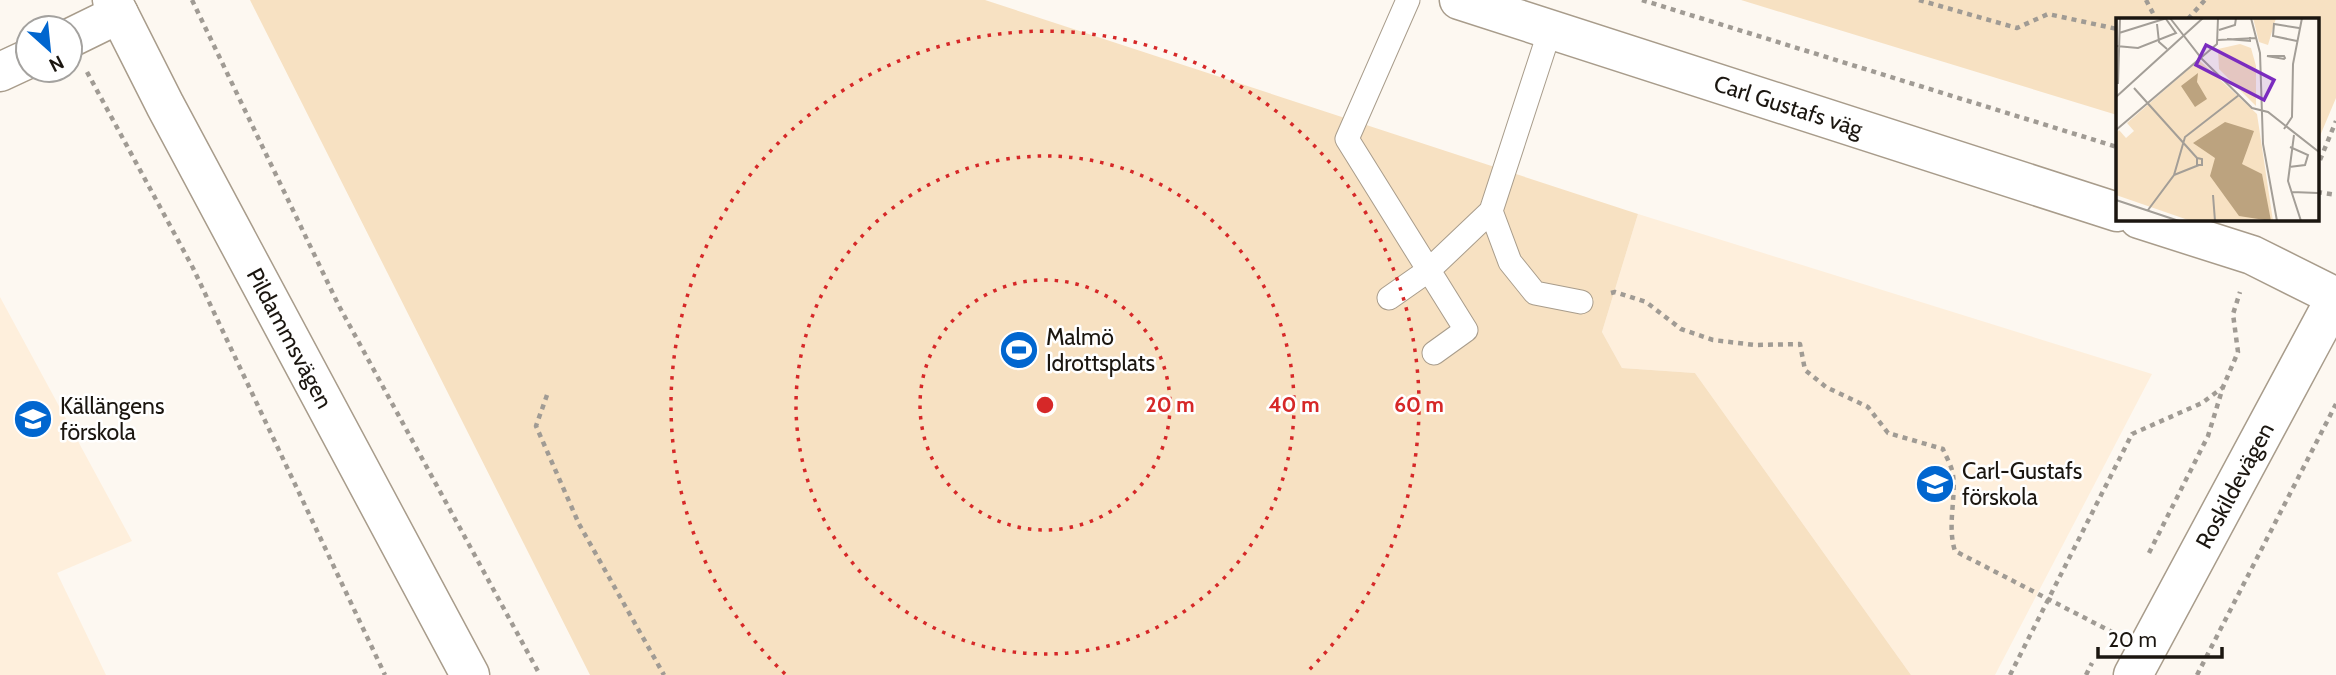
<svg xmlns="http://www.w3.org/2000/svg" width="2336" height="675" font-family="Cabin,sans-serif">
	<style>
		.built { fill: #feefdc }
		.green { fill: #f7e1c2 }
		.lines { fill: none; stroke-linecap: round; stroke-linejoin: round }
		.lane-casing { stroke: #a89c8b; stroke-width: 25 }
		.street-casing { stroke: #a89c8b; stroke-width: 41 }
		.secondary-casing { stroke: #a89c8b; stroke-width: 41 }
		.path { stroke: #a09b94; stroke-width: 4.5; stroke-dasharray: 5 5; stroke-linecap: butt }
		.lane { stroke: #fff; stroke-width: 23 }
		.street { stroke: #fff; stroke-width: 38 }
		.secondary { stroke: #fff; stroke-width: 38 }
		.ring { fill: none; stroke: #d62828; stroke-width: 3.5; stroke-dasharray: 3.5 7 }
		.labels { text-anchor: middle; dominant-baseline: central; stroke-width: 5; stroke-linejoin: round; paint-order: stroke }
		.street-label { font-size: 23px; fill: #1b1610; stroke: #fff }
		.poi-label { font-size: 23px; fill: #1b1610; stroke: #fff; text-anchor: start }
		.inset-road { fill: none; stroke: #a39e97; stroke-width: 2 }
		.view { fill: #7b2cbf; fill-opacity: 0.15; stroke: #7b2cbf; stroke-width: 3.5 }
		.inset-edge { fill: none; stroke: #1b1610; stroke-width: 3.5 }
		.centre { fill: #d62828; stroke: #fff; stroke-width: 3.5 }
		.ring-label { font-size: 21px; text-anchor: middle; font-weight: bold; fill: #d62828; stroke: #fff; stroke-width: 5; stroke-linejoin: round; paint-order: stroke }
	</style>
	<rect width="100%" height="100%" fill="#fdf8f1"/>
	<path class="built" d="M 1638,214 L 2152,374 L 1995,675 L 1911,675 L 1695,373 L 1622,368 L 1602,332 Z
		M 0,297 L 132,541 L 57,573 L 106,675 L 0,675 Z"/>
	<path class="green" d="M 250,0 L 985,0 L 1638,214 L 1602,332 L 1622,368 L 1695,373 L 1911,675 L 590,675 Z
		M 1741,0 L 2336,0 L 2336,98 L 2317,143 L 2317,19 L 2117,19 L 2117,115 Z"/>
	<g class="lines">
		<g class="lane-casing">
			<path id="lane" d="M 1408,0 L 1347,139 L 1466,330 L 1434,353
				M 1491,211 L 1510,262 L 1535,293 L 1581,302
				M 1389,298 L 1429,270 L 1491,211 L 1550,30"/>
		</g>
		<g class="street-casing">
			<g id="street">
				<path d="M 70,38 L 119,14"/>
				<path d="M 0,72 L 28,59"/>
				<path id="s1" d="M 2133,675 L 2336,297"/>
			</g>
		</g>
		<g class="secondary-casing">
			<g id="secondary">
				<path id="s2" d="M 112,0 L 165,105 L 470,675"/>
				<path id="s3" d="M 1459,0 L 2117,212"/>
				<path d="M 2139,219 L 2252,255 L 2336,297"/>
			</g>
		</g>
		<path class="path" d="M 192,0 L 339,306 L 540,675
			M 1642,0 L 2117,147
			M 1919,0 L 2017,28 L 2048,14 L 2117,29
			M 2146,0 L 2156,19
			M 2188,19 L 2205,0
			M 87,72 L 193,268 L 385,675
			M 2320,160 L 2336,121
			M 2317,192 L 2336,195
			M 1611,293 L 1615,292 L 1646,302 L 1681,329 L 1713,340 L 1755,345 L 1800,344 L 1805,370 L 1826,387 L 1868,407 L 1888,433 L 1943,449 C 1946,457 1952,466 1953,475 C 1956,500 1947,526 1955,551 L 2112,632
			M 547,395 L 536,426 L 579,524 L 664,675
			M 2149,553 L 2208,436 L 2223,387 L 2238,352 L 2233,314 L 2240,292
			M 2010,675 L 2132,434 L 2202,403 L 2222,388
			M 2086,675 L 2092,663
			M 2197,675 L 2336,404"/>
		<use href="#lane" class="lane"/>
		<use href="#street" class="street"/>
		<use href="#secondary" class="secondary"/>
	</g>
	<g class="ring">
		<circle cx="1045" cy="405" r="125"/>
		<circle cx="1045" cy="405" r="249"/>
		<path d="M785 674A374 374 0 1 1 1305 674"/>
	</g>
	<defs>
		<g id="stadium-disc" transform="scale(2.0125)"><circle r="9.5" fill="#0166cf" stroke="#fff"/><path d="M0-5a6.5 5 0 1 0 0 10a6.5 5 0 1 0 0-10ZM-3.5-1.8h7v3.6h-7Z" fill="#fff"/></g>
		<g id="school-disc" transform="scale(2.0125)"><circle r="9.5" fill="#0166cf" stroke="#fff"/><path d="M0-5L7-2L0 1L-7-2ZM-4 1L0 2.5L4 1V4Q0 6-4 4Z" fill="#fff"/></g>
	</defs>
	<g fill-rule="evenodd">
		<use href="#stadium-disc" x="1019" y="350"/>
		<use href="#school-disc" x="33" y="419"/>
		<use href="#school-disc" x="1935" y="484"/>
	</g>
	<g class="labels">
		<g class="street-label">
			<text stroke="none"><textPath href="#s3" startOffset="346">Carl Gustafs väg</textPath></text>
			<text stroke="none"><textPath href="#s2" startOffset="382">Pildammsvägen</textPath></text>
			<text stroke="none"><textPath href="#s1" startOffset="215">Roskildevägen</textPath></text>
		</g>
		<g class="poi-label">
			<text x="1046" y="337">Malmö<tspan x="1046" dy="26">Idrottsplats</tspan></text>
			<text x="60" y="406">Källängens<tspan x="60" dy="26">förskola</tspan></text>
			<text x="1962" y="471">Carl-Gustafs<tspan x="1962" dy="26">förskola</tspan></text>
		</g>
	</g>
	<g transform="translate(2116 18)">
		<rect width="203" height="203" fill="#fdf8f1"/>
		<path d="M 137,0 L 160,0 L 152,27 L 143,24 ZM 124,26 L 135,30 L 140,48 L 140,88 L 103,51 L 102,31 ZM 83,42 L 141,96 L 157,203 L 75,203 L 0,177 L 0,115 L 3,112 L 10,120 L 18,113 L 11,105 Z" fill="#f7e1c2"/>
		<path d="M 82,55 L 81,64 L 91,81 L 79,89 L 65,68 ZM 109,104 L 138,113 L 126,146 L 146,156 L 155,203 L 123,198 L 94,158 L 99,140 L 77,125 Z" fill="#bca37f"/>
		<path class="inset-road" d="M 54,0 L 86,41 L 136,90 L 152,94 L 203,134M 135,0 L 144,35 L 147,126 L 161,203M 41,6 L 43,24 L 51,31M 103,12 L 119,7 L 120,0M 3,15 L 51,0M 111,21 L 134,23 L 134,19M 102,22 L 140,20M 181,23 L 157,18 L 158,6 L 183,10M 0,28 L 22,30 L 60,15 L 50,1M 151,38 L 168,38 L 169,40 L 168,41 ZM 2,66 L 4,0M 18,70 L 81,140M 0,79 L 87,0M 168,111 L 176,99 L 177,46 L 186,0M 0,112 L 101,26 L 102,0M 178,117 L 172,163 L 185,203M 81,140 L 86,141 L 86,147 L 81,147 ZM 173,149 L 189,147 L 192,137 L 174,129M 58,157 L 83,147M 176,174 L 202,175M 97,177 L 99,203M 0,182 L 63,203M 32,192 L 58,157 L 69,119 L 123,77"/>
		<path class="view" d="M 90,27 L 158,62 L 148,82 L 80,47 Z"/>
		<rect width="203" height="203" class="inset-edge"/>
	</g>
	<circle cx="1045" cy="405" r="10" class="centre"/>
	<g class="ring-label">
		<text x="1170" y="412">20 m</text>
		<text x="1294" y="412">40 m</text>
		<text x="1419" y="412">60 m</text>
	</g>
	<g transform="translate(49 49) rotate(153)"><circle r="33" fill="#ffffff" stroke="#a4a29f" stroke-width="2"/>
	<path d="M0-5L12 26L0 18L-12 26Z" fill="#0166cf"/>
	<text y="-10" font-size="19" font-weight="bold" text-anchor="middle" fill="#1b1610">N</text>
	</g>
	<path d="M2098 647v10h124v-10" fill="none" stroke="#1b1610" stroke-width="3.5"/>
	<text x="2108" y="647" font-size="21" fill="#1b1610" stroke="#ffffff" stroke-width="5" paint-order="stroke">20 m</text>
</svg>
